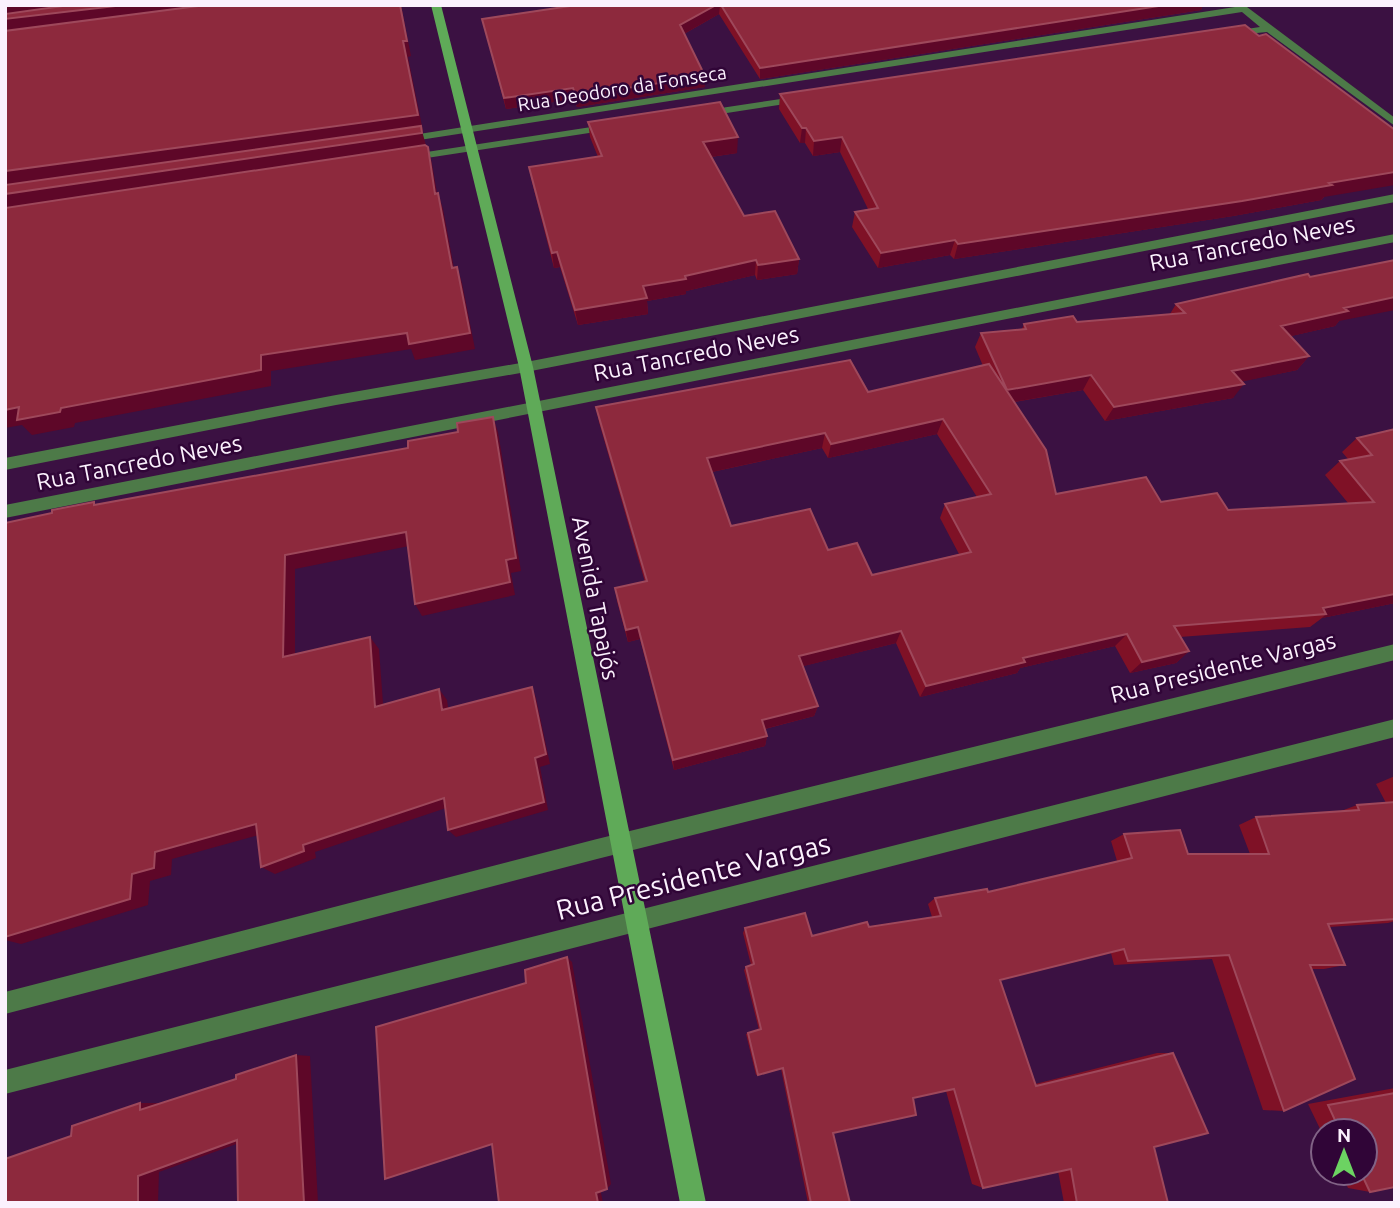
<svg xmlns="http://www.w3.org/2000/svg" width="1400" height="1208" font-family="Ubuntu,sans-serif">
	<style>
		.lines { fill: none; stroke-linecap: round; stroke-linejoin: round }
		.street { fill: #4d7a48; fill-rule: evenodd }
		.secondary { fill: #5faa58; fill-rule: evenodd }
		.wall { fill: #7f1126; fill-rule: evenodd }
		.shaded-wall { fill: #5e0728 }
		.building { fill: #8d293d; stroke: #9e485b; stroke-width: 2; fill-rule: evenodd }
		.labels { text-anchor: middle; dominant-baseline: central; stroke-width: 5; stroke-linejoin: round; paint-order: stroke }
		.far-street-label { font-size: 19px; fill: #fbf1fd; stroke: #300537 }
		.street-label { font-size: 23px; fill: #fbf1fd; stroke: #300537 }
		.near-street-label { font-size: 28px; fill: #fbf1fd; stroke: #300537 }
	</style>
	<rect width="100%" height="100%" fill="#3b1142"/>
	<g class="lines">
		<path class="street" d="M 1233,5 L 1247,7 L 1395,118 L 1395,126 L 1267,32 L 1226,36 L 1226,32 L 1260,27 L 1242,12 L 400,143 L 394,140 L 400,137 L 1235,7 Z
			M 801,96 L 805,97 L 805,101 L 701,117 L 696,114 L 701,111 Z
			M 611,124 L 617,127 L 615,129 L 407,161 L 401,158 L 407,155 Z
			M 1395,194 L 1395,202 L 526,372 L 336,405 L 5,470 L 5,458 L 336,395 L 526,362 Z
			M 1395,234 L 1395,242 L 5,518 L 5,505 Z
			M 1395,644 L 1395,660 L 597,859 L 5,1014 L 5,992 L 597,839 Z
			M 1395,719 L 1395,737 L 5,1094 L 5,1070 Z"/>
		<path class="secondary" d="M 431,5 L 441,5 L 533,367 L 706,1203 L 680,1203 L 519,367 Z"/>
	</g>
	<path class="wall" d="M 577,5 L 1203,5 L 1201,10 L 760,79 L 719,14 L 684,34 L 705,76 L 705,87 L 577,107 L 574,99 L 506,109 L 482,19 Z
		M 780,94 L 1324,197 L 1321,200 L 1233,216 L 954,259 L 950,255 L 878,268 L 852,227 L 855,212 L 868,209 L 840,152 L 813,156 L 805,143 L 800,143 L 779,109 Z
		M 588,122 L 737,153 L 711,157 L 744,216 L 799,259 L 797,274 L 757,280 L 755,275 L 686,291 L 686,294 L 647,301 L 648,314 L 578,325 L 560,267 L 554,268 L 532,182 L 529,167 L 598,157 L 590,137 Z
		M 1176,304 L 1339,321 L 1335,326 L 1291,336 L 1309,356 L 1297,370 L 1242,381 L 1233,398 L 1105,421 L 1083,390 L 1014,402 L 1056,494 L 1161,502 L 1228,510 L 1348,503 L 1325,475 L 1340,461 L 1348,459 L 1342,452 L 1357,438 L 1395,429 L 1395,603 L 1322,618 L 1310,627 L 1180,637 L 1189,651 L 1176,663 L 1130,673 L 1115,646 L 1020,668 L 1017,673 L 920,697 L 896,643 L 803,666 L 818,706 L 814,716 L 765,729 L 767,736 L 765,746 L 674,770 L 640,639 L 628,642 L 617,601 L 615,588 L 645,582 L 599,422 L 596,407 L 868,392 L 983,366 L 975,347 L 981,333 L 1022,329 L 1024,324 L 1077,322 L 1170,314 ZM 937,434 L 977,497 L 945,504 L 940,518 L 959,554 L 872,575 L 828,550 L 731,526 L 712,472 L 822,448 L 828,458 Z
		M 1395,776 L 1395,921 L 1388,923 L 1329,927 L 1345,965 L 1324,969 L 1311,969 L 1284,1111 L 1263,1110 L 1212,959 L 1114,965 L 1111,953 L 1000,980 L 1035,1084 L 1157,1053 L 1173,1053 L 1154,1147 L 1168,1203 L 1064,1203 L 1058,1171 L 983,1188 L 972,1184 L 946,1091 L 913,1098 L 833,1133 L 850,1203 L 808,1203 L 781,1069 L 756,1075 L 746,1034 L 748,1033 L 759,1030 L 744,970 L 746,967 L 751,965 L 743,933 L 745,928 L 812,936 L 932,917 L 928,904 L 935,898 L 988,892 L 1117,861 L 1111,841 L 1124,834 L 1188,854 L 1250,854 L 1239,825 L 1256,817 L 1341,811 L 1357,805 L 1386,803 L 1376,784 Z
		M 1395,1088 L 1395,1187 L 1370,1192 L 1348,1188 L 1341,1173 L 1365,1173 L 1365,1131 L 1323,1131 L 1323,1135 L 1308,1104 Z"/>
	<path class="shaded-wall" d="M 5,5 L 123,5 L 11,19 L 5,10 Z
		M 124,5 L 259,5 L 5,36 L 5,19 Z
		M 400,5 L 401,5 L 411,56 L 408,57 L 423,131 L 422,131 L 427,149 L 5,212 L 5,171 L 403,41 Z
		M 716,5 L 720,5 L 719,14 L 680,36 L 680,25 Z
		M 1165,5 L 1203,5 L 1201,10 L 760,79 L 760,68 Z
		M 705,76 L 705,87 L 577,107 L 576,96 Z
		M 573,88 L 574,99 L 506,109 L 504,98 Z
		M 802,128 L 806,128 L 805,143 L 800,143 Z
		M 738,137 L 737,153 L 703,158 L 703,142 Z
		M 842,137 L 840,152 L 813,156 L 814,141 Z
		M 428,147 L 432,164 L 440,210 L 435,194 Z
		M 1395,172 L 1395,185 L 1324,197 L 1321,200 L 1233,216 L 954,259 L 958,244 Z
		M 438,193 L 443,209 L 457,284 L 452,268 Z
		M 955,240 L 950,255 L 878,268 L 881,253 Z
		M 557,252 L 560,267 L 554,268 L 552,253 Z
		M 799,259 L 797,274 L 757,280 L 758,265 Z
		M 756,260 L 755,275 L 686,291 L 686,294 L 647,301 L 648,314 L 578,325 L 575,310 L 643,286 Z
		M 457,267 L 462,283 L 475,349 L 415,360 L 411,349 L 271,371 L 271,386 L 75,423 L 74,427 L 32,435 L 22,425 L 5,428 L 5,410 L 19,407 L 61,408 L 261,355 Z
		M 1395,297 L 1395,310 L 1339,321 L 1335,326 L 1270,341 L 1281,326 L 1344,308 Z
		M 1309,356 L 1297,370 L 1222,386 L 1232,371 Z
		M 1091,375 L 1083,390 L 1001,404 L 1007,390 Z
		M 1244,384 L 1233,398 L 1105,421 L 1114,407 Z
		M 493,417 L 498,432 L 521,571 L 511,573 L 515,595 L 422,616 L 415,604 L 506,560 Z
		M 943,419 L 937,434 L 828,458 L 831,444 Z
		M 825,433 L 822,448 L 707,473 L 707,458 Z
		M 406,532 L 414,545 L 295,569 L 295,669 L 283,657 L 285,555 Z
		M 1395,594 L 1395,603 L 1322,618 L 1326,614 L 1323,608 Z
		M 638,627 L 640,639 L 628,642 L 626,630 Z
		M 901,631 L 896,643 L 796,668 L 799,656 Z
		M 1127,634 L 1115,646 L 1020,668 L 1017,673 L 920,697 L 926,686 L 1023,658 Z
		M 370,637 L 379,649 L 384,717 L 375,707 Z
		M 1189,651 L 1176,663 L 1130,673 L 1142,662 Z
		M 532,687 L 536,698 L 550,764 L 540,767 L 548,810 L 456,837 L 448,830 L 535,758 Z
		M 439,689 L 447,700 L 450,721 L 442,710 Z
		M 818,706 L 814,716 L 760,730 L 762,720 Z
		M 767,736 L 765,746 L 674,770 L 673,760 Z
		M 444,798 L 452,806 L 315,852 L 316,858 L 275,874 L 261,867 L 303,845 Z
		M 256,824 L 270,832 L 172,859 L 171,875 L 150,881 L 148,905 L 21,944 L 5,940 L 5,937 L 132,874 L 155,852 Z
		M 1124,949 L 1111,953 L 990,983 L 1000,980 Z
		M 567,957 L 572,962 L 611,1184 L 607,1189 Z
		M 296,1055 L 310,1056 L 318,1203 L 304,1203 Z
		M 140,1103 L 160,1103 L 160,1109 L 140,1110 Z
		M 253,1138 L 159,1172 L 158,1203 L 138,1203 L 138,1176 L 237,1140 Z
		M 600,1188 L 603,1203 L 598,1203 L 596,1193 Z"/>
	<path class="building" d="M 70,5 L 124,5 L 5,19 L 5,14 Z
		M 206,5 L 400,5 L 407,41 L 403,41 L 418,115 L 5,171 L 5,31 Z
		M 577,5 L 716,5 L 680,25 L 705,76 L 576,96 L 573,88 L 504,98 L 482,19 Z
		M 721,5 L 1165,5 L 760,68 Z
		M 1245,25 L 1259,36 L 1266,34 L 1395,130 L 1395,172 L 1329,183 L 1332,185 L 1242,201 L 958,244 L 955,240 L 881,253 L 855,212 L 878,208 L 842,137 L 814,141 L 806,128 L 802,128 L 780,94 Z
		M 720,102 L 738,137 L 703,142 L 744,216 L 775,211 L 799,259 L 758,265 L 756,260 L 685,276 L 686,279 L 643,286 L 647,298 L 575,310 L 557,252 L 552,253 L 529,167 L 602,156 L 588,122 Z
		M 421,126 L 422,133 L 5,194 L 5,185 Z
		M 425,145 L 428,147 L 435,194 L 438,193 L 452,268 L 457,267 L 470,333 L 409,344 L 407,333 L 261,355 L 261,370 L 61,408 L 60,412 L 17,420 L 19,407 L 5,410 L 5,208 Z
		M 1395,260 L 1395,297 L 1344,308 L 1348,311 L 1281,326 L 1309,356 L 1232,371 L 1244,384 L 1114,407 L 1091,375 L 1007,390 L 981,333 L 1026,329 L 1024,324 L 1073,316 L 1077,322 L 1185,313 L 1176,304 L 1308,274 L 1310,277 Z
		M 850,360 L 868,392 L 989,364 L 1046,450 L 1056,494 L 1146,477 L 1161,502 L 1217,493 L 1228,510 L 1374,502 L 1340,461 L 1372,455 L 1357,438 L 1395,429 L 1395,594 L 1323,608 L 1326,614 L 1174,626 L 1189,651 L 1142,662 L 1127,634 L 1023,658 L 1025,662 L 926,686 L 901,631 L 799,656 L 818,706 L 762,720 L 767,736 L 673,760 L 638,627 L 626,630 L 615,588 L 647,581 L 596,407 ZM 943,419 L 991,494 L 945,504 L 971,552 L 872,575 L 857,543 L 828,550 L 810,509 L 731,526 L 707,458 L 825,433 L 831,444 Z
		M 493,417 L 516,558 L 506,560 L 510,582 L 415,604 L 406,532 L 285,555 L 283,657 L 370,637 L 375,707 L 439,689 L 442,710 L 532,687 L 546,754 L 535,758 L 544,802 L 448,830 L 444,798 L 303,845 L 304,851 L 261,867 L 256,824 L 155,852 L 154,868 L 132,874 L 130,899 L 5,937 L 5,523 L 52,513 L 52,510 L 94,502 L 94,505 L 408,448 L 408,441 L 458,432 L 457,423 Z
		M 1395,802 L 1395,919 L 1328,924 L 1345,965 L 1310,965 L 1355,1079 L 1284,1111 L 1229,955 L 1128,961 L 1124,949 L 1000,980 L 1036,1086 L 1173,1053 L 1208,1133 L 1154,1147 L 1168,1203 L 1077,1203 L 1071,1169 L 983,1188 L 954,1089 L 913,1098 L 916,1115 L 833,1133 L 850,1203 L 811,1203 L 783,1068 L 758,1075 L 748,1033 L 761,1029 L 746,967 L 754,964 L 745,928 L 805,913 L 812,936 L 867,922 L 869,927 L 941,916 L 935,898 L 987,889 L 988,892 L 1132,858 L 1124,834 L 1180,830 L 1188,854 L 1269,854 L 1256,817 L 1359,810 L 1357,805 Z
		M 567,957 L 607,1189 L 596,1193 L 598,1203 L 499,1203 L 492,1144 L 385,1179 L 376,1027 L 526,983 L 525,970 Z
		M 296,1055 L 304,1203 L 238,1203 L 237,1140 L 138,1176 L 138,1203 L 5,1203 L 5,1159 L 71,1136 L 72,1126 L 140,1103 L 140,1110 L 236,1079 L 236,1075 Z
		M 1395,1093 L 1395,1187 L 1370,1192 L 1361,1173 L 1365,1173 L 1365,1131 L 1340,1131 L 1328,1105 Z"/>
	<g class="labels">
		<g class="far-street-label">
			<text transform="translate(622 88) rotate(-9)">Rua Deodoro da Fonseca</text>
		</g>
		<g class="street-label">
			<text transform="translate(1252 243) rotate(-11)">Rua Tancredo Neves</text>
			<text transform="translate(696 353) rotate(-11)">Rua Tancredo Neves</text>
			<text transform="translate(139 462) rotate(-11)">Rua Tancredo Neves</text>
			<text transform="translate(596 598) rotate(79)">Avenida Tapajós</text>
			<text transform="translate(1223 667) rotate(-14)">Rua Presidente Vargas</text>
		</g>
		<g class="near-street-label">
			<text transform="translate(693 876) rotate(-14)">Rua Presidente Vargas</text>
		</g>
	</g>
	<rect width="1400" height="1208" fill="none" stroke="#fbf1fd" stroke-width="14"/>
	<g transform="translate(1344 1152)"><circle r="33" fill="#300537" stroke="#816386" stroke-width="2"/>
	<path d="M0-5L12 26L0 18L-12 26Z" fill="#6cd362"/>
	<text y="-10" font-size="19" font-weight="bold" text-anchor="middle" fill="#fbf1fd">N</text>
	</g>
</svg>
